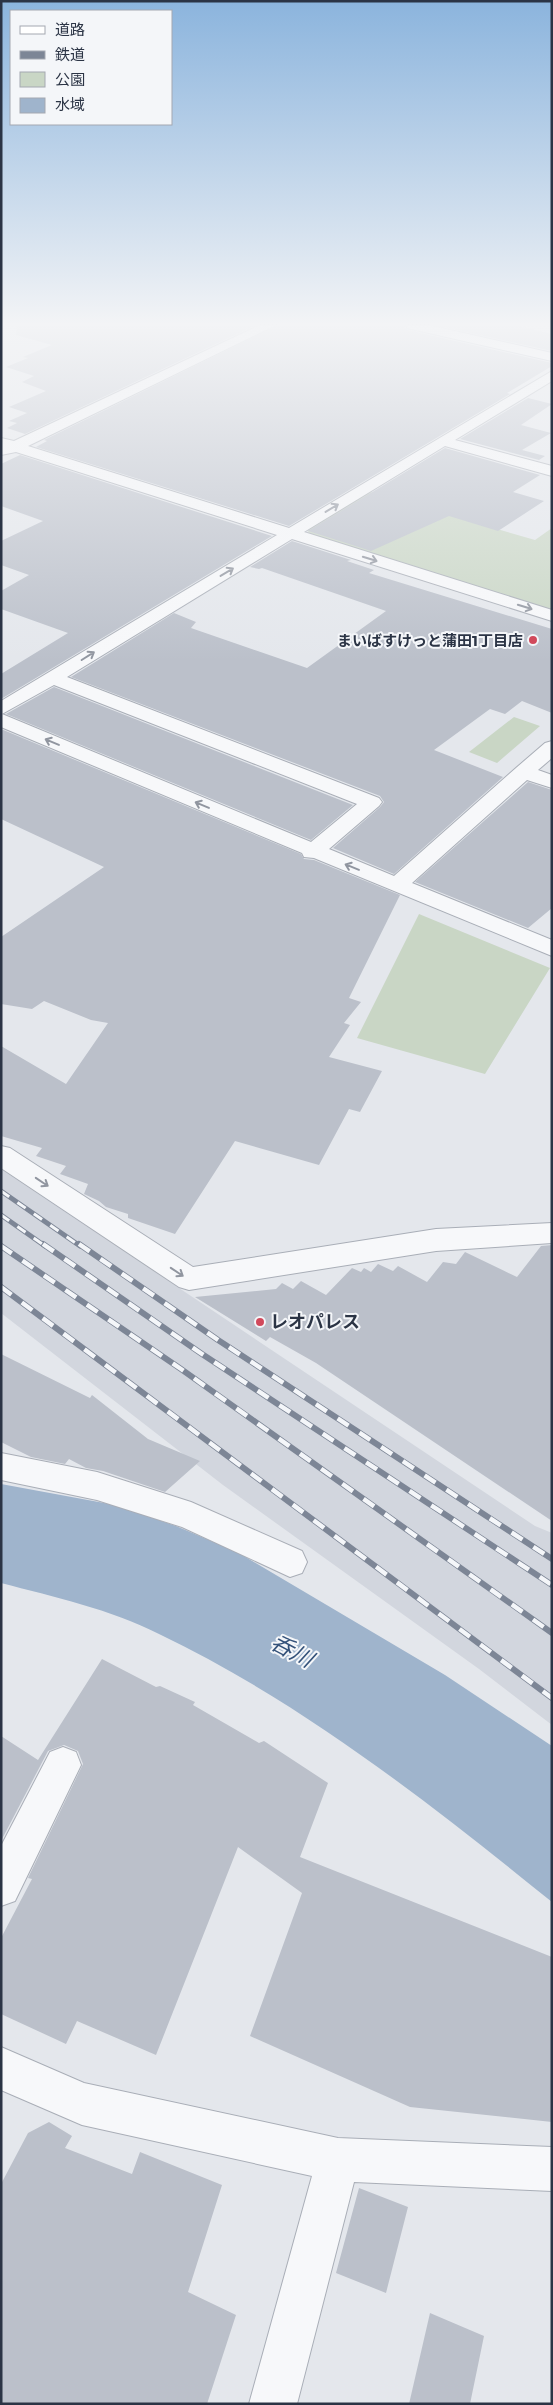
<svg xmlns="http://www.w3.org/2000/svg" width="553" height="2405" font-family="Montserrat,'Noto Sans JP',sans-serif">
	<style>
		.built { fill: #d2d6de }
		.green { fill: #c9d6c5 }
		.water { fill: #9fb4cc }
		.building { fill: #bbc0ca }
		.lines { fill: none; stroke-linecap: round; stroke-linejoin: round }
		.street-casing { stroke: #a9aeb7; stroke-width: 2 }
		.primary-casing { stroke: #a3abb8; stroke-width: 2 }
		.street { fill: #f7f8fa; fill-rule: evenodd }
		.primary { fill: #fff; fill-rule: evenodd }
		.rail-far1-casing { stroke: #7d8696; stroke-width: 5 }
		.rail-casing { stroke: #7d8696; stroke-width: 6 }
		.rail-far1 { stroke: #f4f6f9; stroke-width: 3; stroke-dasharray: 10; stroke-linecap: butt }
		.rail { stroke: #f4f6f9; stroke-width: 4.5; stroke-dasharray: 13; stroke-linecap: butt }
		.oneway { stroke: #9196a0 }
		.poi-dot { fill: #d1495b; stroke: #f4f6f9; stroke-width: 2 }
		.labels { text-anchor: middle; dominant-baseline: central; stroke-width: 4; stroke-linejoin: round; paint-order: stroke }
		.far-poi-label { font-size: 15px; font-weight: bold; fill: #2b3445; stroke: #f4f6f9; text-anchor: end }
		.poi-label { font-size: 18px; font-weight: bold; fill: #2b3445; stroke: #f4f6f9; text-anchor: start }
		.near-water-label { font-size: 22px; font-style: italic; fill: #34527a; stroke: #f4f6f9 }
	</style>
	<rect width="100%" height="100%" fill="#e4e7ec"/>
	<path class="built" d="M 1,1169 L 535,1526 L 552,1533 L 552,1725 L 479,1669 L 223,1485 L 1,1313 Z"/>
	<path class="green" d="M 370,492 L 535,540 L 552,528 L 552,611 L 309,535 L 308,530 Z
		M 514,717 L 540,726 L 497,763 L 469,752 Z
		M 419,914 L 550,968 L 485,1074 L 357,1038 Z"/>
	<path class="water" d="M 1,1484 L 115,1505 L 176,1526 L 237,1552 L 445,1675 L 552,1746 L 552,1902 C 429,1803 303,1703 159,1634 C 110,1609 54,1597 1,1583 Z"/>
	<path class="building" d="M 17,325 L 256,325 L 25,434 L 7,428 L 17,423 L 9,421 L 27,413 L 9,407 L 46,391 L 22,382 L 34,376 L 6,367 L 28,358 L 23,357 L 52,345 L 16,335 Z
		M 278,325 L 404,325 L 407,330 L 552,363 L 552,366 L 507,393 L 510,394 L 289,526 L 36,447 L 47,441 L 44,440 Z
		M 435,325 L 515,325 L 552,334 L 552,351 Z
		M 528,398 L 552,404 L 521,425 L 551,433 L 522,450 L 545,456 L 539,460 L 460,439 Z
		M 445,448 L 540,475 L 513,492 L 544,501 L 498,531 L 449,516 L 371,551 L 308,531 Z
		M 20,455 L 272,536 L 1,699 L 1,674 L 68,633 L 1,609 L 1,591 L 29,575 L 1,565 L 1,541 L 43,521 L 1,506 L 1,464 Z
		M 292,541 L 351,560 L 347,561 L 374,570 L 369,573 L 552,629 L 552,713 L 522,701 L 505,714 L 490,709 L 434,750 L 503,777 L 394,874 L 333,848 L 380,807 L 384,802 L 380,796 L 71,677 L 174,613 L 196,622 L 191,628 L 307,668 L 386,611 L 262,568 L 259,569 L 250,567 Z
		M 54,687 L 353,805 L 311,840 L 6,714 Z
		M 1,729 L 301,854 L 304,859 L 314,860 L 400,895 L 349,998 L 361,1002 L 344,1023 L 350,1025 L 329,1057 L 382,1071 L 360,1112 L 349,1109 L 319,1165 L 235,1141 L 175,1234 L 128,1218 L 128,1214 L 106,1207 L 99,1201 L 84,1194 L 88,1184 L 60,1174 L 66,1166 L 36,1156 L 42,1148 L 1,1136 L 1,1046 L 66,1084 L 108,1023 L 91,1020 L 44,1001 L 32,1009 L 1,1004 L 1,937 L 104,867 L 1,819 Z
		M 528,782 L 552,790 L 552,908 L 528,928 L 415,882 Z
		M 552,1245 L 552,1521 L 316,1363 L 270,1337 L 266,1341 L 195,1297 L 276,1289 L 282,1283 L 293,1289 L 301,1281 L 326,1295 L 352,1268 L 361,1272 L 364,1268 L 371,1272 L 378,1264 L 393,1271 L 398,1266 L 427,1282 L 443,1262 L 456,1264 L 465,1252 L 517,1277 L 541,1246 Z
		M 1,1354 L 90,1398 L 92,1395 L 148,1439 L 200,1461 L 165,1492 L 103,1471 L 86,1468 L 69,1459 L 65,1464 L 31,1457 L 1,1442 Z
		M 102,1659 L 156,1687 L 160,1686 L 195,1702 L 193,1705 L 259,1743 L 264,1741 L 328,1783 L 300,1857 L 552,1957 L 552,2122 L 410,2107 L 250,2036 L 302,1893 L 238,1847 L 156,2055 L 77,2021 L 66,2044 L 1,2014 L 1,1938 L 32,1879 L 28,1878 L 83,1764 L 78,1751 L 64,1745 L 48,1751 L 1,1841 L 1,1736 L 38,1760 Z
		M 49,2122 L 72,2136 L 65,2148 L 132,2174 L 140,2152 L 222,2185 L 188,2292 L 236,2315 L 207,2404 L 1,2404 L 1,2184 L 28,2133 Z
		M 359,2188 L 408,2207 L 386,2293 L 336,2273 Z
		M 430,2313 L 484,2336 L 470,2404 L 409,2404 Z"/>
	<g class="lines">
		<g class="street-casing">
			<path id="street" d="M 260,325 L 276,325 L 28,446 L 289,528 L 552,371 L 552,381 L 455,440 L 552,466 L 552,476 L 445,446 L 304,532 L 552,610 L 552,621 L 292,539 L 67,677 L 379,798 L 382,802 L 379,806 L 329,849 L 394,876 L 516,768 L 545,743 L 552,741 L 552,758 L 538,770 L 552,775 L 552,788 L 527,780 L 412,883 L 552,940 L 552,956 L 314,858 L 304,857 L 302,853 L 1,727 L 1,701 L 277,535 L 16,452 L 1,455 L 1,438 L 14,441 ZM 54,685 L 357,804 L 311,842 L 2,714 Z
				M 1,1146 L 10,1148 L 193,1267 L 436,1229 L 552,1223 L 552,1243 L 436,1251 L 189,1290 L 179,1287 L 1,1168 Z
				M 1,1453 L 97,1472 L 191,1502 L 302,1551 L 307,1562 L 302,1573 L 290,1577 L 182,1527 L 97,1500 L 1,1480 Z
				M 63,1747 L 76,1752 L 81,1765 L 15,1901 L 1,1906 L 1,1846 L 50,1752 Z
				M 1,2047 L 84,2083 L 338,2138 L 552,2147 L 552,2191 L 354,2182 L 297,2404 L 249,2404 L 312,2176 L 82,2125 L 1,2090 Z"/>
		</g>
		<g class="primary-casing">
			<path id="primary" d="M 406,325 L 428,325 L 552,353 L 552,361 L 407,328 Z"/>
		</g>
		<use href="#street" class="street"/>
		<use href="#primary" class="primary"/>
		<g class="rail-far1-casing">
			<path id="rail-far1" d="M 1,1191 L 80,1246
				M 1,1215 L 45,1246"/>
		</g>
		<g class="rail-casing">
			<path id="rail" d="M 43,1244 L 202,1354 L 552,1585
				M 79,1244 L 218,1340 L 552,1559
				M 1,1246 L 181,1369 L 552,1633
				M 1,1287 L 552,1698"/>
		</g>
		<use href="#rail-far1" class="rail-far1"/>
		<use href="#rail" class="rail"/>
	</g>
	<defs><path id="oneway-shaft" d="M-6 0H5M1.5-3L5.5 0L1.5 3" fill="none" stroke-width="1.6" stroke-linecap="round" stroke-linejoin="round" transform="scale(1.25)"/></defs>
	<g class="oneway">
		<use href="#oneway-shaft" transform="translate(332 508) rotate(-31)"/>
		<use href="#oneway-shaft" transform="translate(370 559) rotate(17)"/>
		<use href="#oneway-shaft" transform="translate(227 572) rotate(-31)"/>
		<use href="#oneway-shaft" transform="translate(525 607) rotate(17)"/>
		<use href="#oneway-shaft" transform="translate(88 656) rotate(-32)"/>
		<use href="#oneway-shaft" transform="translate(52 742) rotate(-157)"/>
		<use href="#oneway-shaft" transform="translate(202 805) rotate(-157)"/>
		<use href="#oneway-shaft" transform="translate(352 867) rotate(-158)"/>
		<use href="#oneway-shaft" transform="translate(42 1182) rotate(34)"/>
		<use href="#oneway-shaft" transform="translate(177 1272) rotate(34)"/>
	</g>
	<linearGradient id="sky" x2="0" y2="1"><stop stop-color="#8bb4dd"/><stop offset="0.49" stop-color="#f3f4f6"/><stop offset="1" stop-color="#f3f4f6" stop-opacity="0"/></linearGradient>
	<rect width="553" height="661" fill="url(#sky)"/>
	<g class="poi-dot">
		<circle cx="533" cy="640" r="5"/>
		<circle cx="260" cy="1322" r="5"/>
	</g>
	<g class="labels">
		<g class="far-poi-label">
			<text x="523" y="640">まいばすけっと蒲田1丁目店</text>
		</g>
		<g class="poi-label">
			<text x="270" y="1322">レオパレス</text>
		</g>
		<g class="near-water-label">
			<text transform="translate(292 1651) rotate(28)">呑川</text>
		</g>
	</g>
	<rect width="553" height="2405" fill="none" stroke="#2b3445" stroke-width="5"/>
	<rect x="10" y="10" width="162" height="115" fill="#f4f6f9" stroke="#a4a8b1"/>
	<rect x="20" y="26" width="25" height="8" fill="#ffffff" stroke="#a4a8b1"/>
	<text x="55" y="35" font-size="15" fill="#2b3445">道路</text>
	<rect x="20" y="51" width="25" height="8" fill="#7d8696" stroke="#a4a8b1"/>
	<text x="55" y="60" font-size="15" fill="#2b3445">鉄道</text>
	<rect x="20" y="72" width="25" height="15" fill="#c9d6c5" stroke="#a4a8b1"/>
	<text x="55" y="85" font-size="15" fill="#2b3445">公園</text>
	<rect x="20" y="98" width="25" height="15" fill="#9fb4cc" stroke="#a4a8b1"/>
	<text x="55" y="110" font-size="15" fill="#2b3445">水域</text>
</svg>
